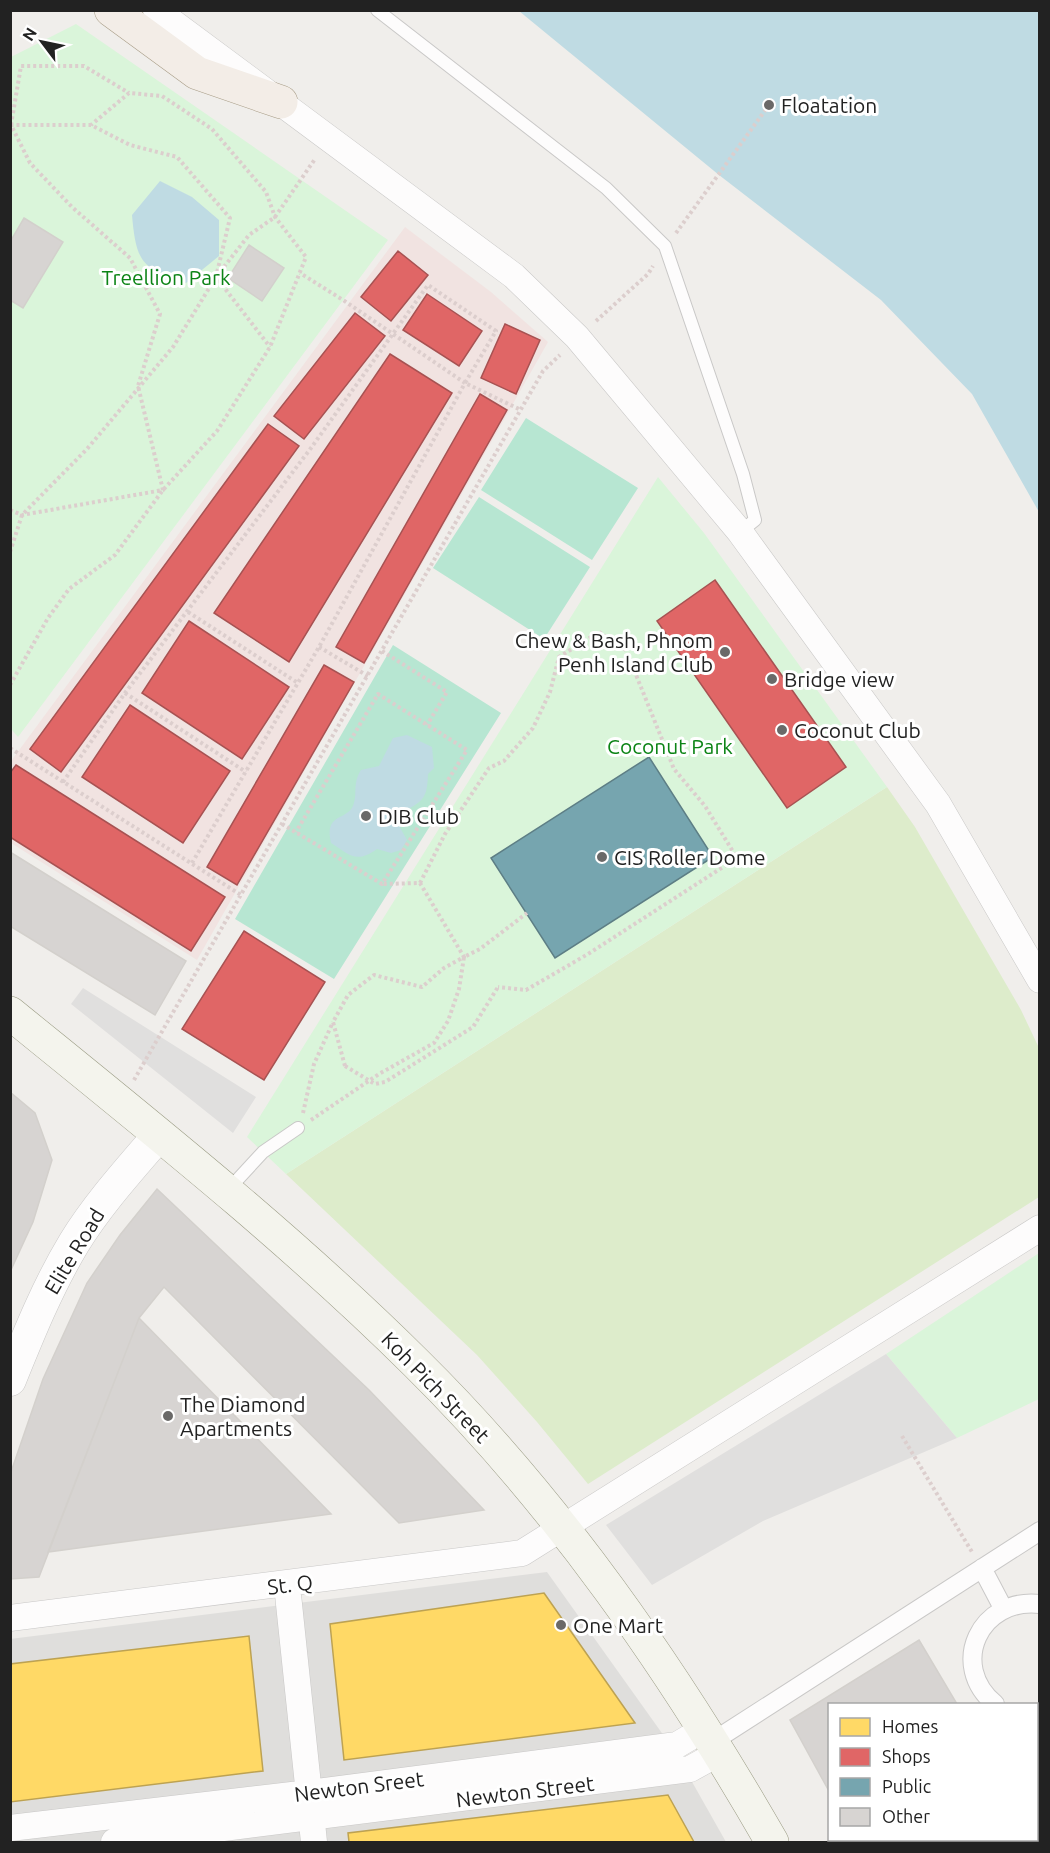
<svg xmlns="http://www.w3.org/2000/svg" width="1050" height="1853" font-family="Ubuntu,sans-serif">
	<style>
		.residential { fill: #dfdedc }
		.commercial { fill: #f1e3e1 }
		.grass { fill: #ddeccb }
		.park { fill: #daf5da }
		.pitch { fill: #b7e6d2 }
		.parking { fill: #e0dfde }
		.water { fill: #bfdbe3 }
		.homes { fill: #ffd966; stroke: #bda252; stroke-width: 1.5 }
		.shops { fill: #e06666; stroke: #a75252; stroke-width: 1.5 }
		.public { fill: #76a5af; stroke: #5d7e85; stroke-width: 1.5 }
		.building { fill: #d7d4d2; stroke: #d3d0cc; stroke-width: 1.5 }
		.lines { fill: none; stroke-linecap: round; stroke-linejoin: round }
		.service-casing { stroke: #c9c8c7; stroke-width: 14 }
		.pedestrian-casing { stroke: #c9c8c7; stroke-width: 20 }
		.minor-casing { stroke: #c9c8c7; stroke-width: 27 }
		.tertiary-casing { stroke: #c9c8c7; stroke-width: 33 }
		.secondary-casing { stroke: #999a82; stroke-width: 34 }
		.primary-casing { stroke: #a79c86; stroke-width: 34 }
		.path { stroke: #dccecd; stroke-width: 4; stroke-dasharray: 3 3; stroke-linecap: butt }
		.service { stroke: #fdfcfc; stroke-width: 12 }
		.pedestrian { stroke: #fdfcfc; stroke-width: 18 }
		.minor { stroke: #fdfcfc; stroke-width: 26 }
		.tertiary { stroke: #fdfcfc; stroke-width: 32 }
		.secondary { stroke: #f4f4ed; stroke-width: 33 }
		.primary { stroke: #f3ede7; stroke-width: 33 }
		.path-bridge { stroke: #dccecd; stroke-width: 4; stroke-dasharray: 3 3; stroke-linecap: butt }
		.poi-dot { fill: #6a6968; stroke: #fff; stroke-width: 2 }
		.labels { text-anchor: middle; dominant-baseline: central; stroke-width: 6; stroke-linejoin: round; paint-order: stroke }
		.poi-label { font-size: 21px; fill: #222; stroke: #fff; text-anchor: start }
		.park-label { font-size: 21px; fill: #0c8416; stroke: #fff }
		.street-label { font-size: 21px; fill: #222; stroke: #fff }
	</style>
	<rect width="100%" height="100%" fill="#f0eeeb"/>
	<path class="residential" d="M 547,1572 L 674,1750 L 726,1842 L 11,1842 L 10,1639 Z"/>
	<path class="commercial" d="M 405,227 L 491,292 L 548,342 L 197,960 L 11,843 L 11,761 Z"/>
	<path class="grass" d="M 887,787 L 915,827 L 1021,1010 L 1039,1048 L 1039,1197 L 588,1484 L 537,1422 L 477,1355 L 286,1174 Z"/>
	<path class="park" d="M 76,24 L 388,240 L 18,737 L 11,729 L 11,57 Z
		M 658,477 L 704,533 L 887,787 L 286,1174 L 247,1137 Z
		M 1039,1253 L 1039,1399 L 957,1438 L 886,1354 Z"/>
	<path class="pitch" d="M 526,418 L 638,488 L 592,560 L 481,490 Z
		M 479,497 L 590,567 L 544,639 L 433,568 Z
		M 393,645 L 501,713 L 334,979 L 235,919 Z"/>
	<path class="parking" d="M 83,988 L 256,1097 L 233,1133 L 71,1004 Z
		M 886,1354 L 957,1438 L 763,1521 L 652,1585 L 606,1525 Z"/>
	<path class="water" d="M 519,11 L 1039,11 L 1039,512 L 972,394 L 881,300 L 719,175 Z
		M 160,181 L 192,197 L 219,220 L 219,256 L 186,283 C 141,269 136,261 132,215 Z
		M 407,735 L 432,747 L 434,768 L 428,774 C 427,800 423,801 401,813 L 398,824 L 407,840 L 401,850 L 391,853 L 377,849 C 356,864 350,855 331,843 C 324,813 346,821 353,806 C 358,794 352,784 361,770 L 379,766 L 393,738 Z"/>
	<path class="homes" d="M 544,1593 L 635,1723 L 344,1760 L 330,1624 Z
		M 249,1636 L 263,1771 L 10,1802 L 10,1664 Z
		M 668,1795 L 694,1842 L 349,1842 L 348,1833 Z"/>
	<path class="shops" d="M 398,251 L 428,275 L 391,321 L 361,297 Z
		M 427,294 L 482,331 L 459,366 L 403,330 Z
		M 355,313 L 385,336 L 304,439 L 274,416 Z
		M 505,324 L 540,340 L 516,394 L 481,378 Z
		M 390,354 L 452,393 L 289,662 L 214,613 Z
		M 480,394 L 507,410 L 364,663 L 336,647 Z
		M 268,424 L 299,446 L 61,772 L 30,749 Z
		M 715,580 L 846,767 L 787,808 L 657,621 Z
		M 189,621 L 289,687 L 242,759 L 142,693 Z
		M 324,665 L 354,682 L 237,885 L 207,867 Z
		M 130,705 L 230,771 L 183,843 L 82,777 Z
		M 16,765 L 225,897 L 191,951 L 10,837 L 10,773 Z
		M 244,931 L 325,982 L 264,1080 L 182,1029 Z"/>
	<path class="public" d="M 649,757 L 713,857 L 555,958 L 491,858 Z"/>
	<path class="building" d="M 24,218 L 63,242 L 23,308 L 10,300 L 10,242 Z
		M 249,245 L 284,268 L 262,301 L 228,278 Z
		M 10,852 L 186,961 L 155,1015 L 10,926 Z
		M 10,1092 L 35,1113 L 52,1160 L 33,1222 L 10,1272 Z
		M 157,1189 L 369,1390 L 484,1510 L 399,1523 L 164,1287 L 139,1318 L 39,1577 L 10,1579 L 10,1475 L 43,1379 L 87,1283 L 120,1235 Z
		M 139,1318 L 331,1514 L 48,1552 Z
		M 919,1640 L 957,1704 L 830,1704 L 830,1793 L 790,1720 Z
		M 855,1840 L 1032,1840 L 1034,1842 L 856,1842 Z"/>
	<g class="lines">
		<g class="service-casing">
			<path id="service" d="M 377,10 L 606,188 L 665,246 L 743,474 L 755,520 L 740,532
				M 227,1191 L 263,1152 L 298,1128"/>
		</g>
		<g class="pedestrian-casing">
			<path id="pedestrian" d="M 982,1568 L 1003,1608
				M 995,1704 C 948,1665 980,1597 1040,1604
				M 1036,1715 L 1040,1715
				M 712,1742 L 1040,1531"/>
		</g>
		<g class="minor-casing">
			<path id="minor" d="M 156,10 L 514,276 L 577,337 L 740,532 L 938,804 L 1040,980
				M 287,1585 L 314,1842
				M 10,1618 L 522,1553 L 1040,1228
				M 10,1828 L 309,1793 L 677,1745 L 704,1729
				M 114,1842 L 690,1769 L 719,1753"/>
		</g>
		<g class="tertiary-casing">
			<path id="tertiary" d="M 10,1380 C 29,1333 48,1286 74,1243 C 98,1204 129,1170 159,1135"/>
		</g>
		<g class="secondary-casing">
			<path id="secondary" d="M 10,1013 C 149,1126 289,1237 416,1363 C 558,1503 673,1670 772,1842"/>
		</g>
		<g class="primary-casing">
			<path id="primary" d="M 111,10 L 197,73 L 281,102"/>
		</g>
		<path class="path" d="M 11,125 L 21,66 L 84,66 L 129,93
			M 676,233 L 769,105
			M 596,321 L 648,274 L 653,266
			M 10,510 L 22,515 L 163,490 L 138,386 L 160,314 L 130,258 L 72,207 L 30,163 L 11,125 L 91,125 L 130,145 L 177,157 L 230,218 L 216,277 L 270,347
			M 10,552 L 22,515 L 87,449 L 173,347 L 216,277 L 249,235 L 275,217 L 315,159
			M 188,612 L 298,683
			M 319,647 L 368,676
			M 382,651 L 447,692 L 427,725
			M 10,685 L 48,618 L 69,589 L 115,555 L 163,490 L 217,431 L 270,347 L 306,257 L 275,217 L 266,192 L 212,129 L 162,96 L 129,93 L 91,125
			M 125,693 L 246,772
			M 10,748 L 241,895
			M 63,782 L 125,693 L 311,448 L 428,285 L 496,331 L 465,383 L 521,410
			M 282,824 L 382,884 L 467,750 L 378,694 L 296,832
			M 192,863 L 319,647 L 465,383 L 343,300 L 300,273
			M 420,883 L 445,834 L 489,768 L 504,761 L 533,728 L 550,692 L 559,657 L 599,632 L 626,650 L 674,769 L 705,806 L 737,858 L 588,954 L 526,990 L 498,987
			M 345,1066 L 333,1022 L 348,995 L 374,975 L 422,987 L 444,968 L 464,957 L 420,883 L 383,884
			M 134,1080 L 543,371 L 560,355
			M 303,1113 L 314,1064 L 333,1022
			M 311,1120 L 379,1074 L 434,1043 L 448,1021 L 459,989 L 464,957 L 480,949 L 527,913
			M 902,1436 L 972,1552"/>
		<use href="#service" class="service"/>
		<use href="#pedestrian" class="pedestrian"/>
		<use href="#minor" class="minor"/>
		<use href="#tertiary" class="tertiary"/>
		<use href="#secondary" class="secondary"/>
		<use href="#primary" class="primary"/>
		<path class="path-bridge" d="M 345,1066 L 375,1084 L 385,1082 L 473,1027 L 498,987"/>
	</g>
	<g class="poi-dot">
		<circle cx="769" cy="105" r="6"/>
		<circle cx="725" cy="652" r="6"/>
		<circle cx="772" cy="679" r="6"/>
		<circle cx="782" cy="730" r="6"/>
		<circle cx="366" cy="816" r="6"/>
		<circle cx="602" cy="857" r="6"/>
		<circle cx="168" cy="1416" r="6"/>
		<circle cx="561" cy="1625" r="6"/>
	</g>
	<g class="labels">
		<g class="poi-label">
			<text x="781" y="105">Floatation</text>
			<text x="713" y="640" text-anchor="end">Chew &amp; Bash, Phnom<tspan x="713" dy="24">Penh Island Club</tspan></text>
			<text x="784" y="679">Bridge view</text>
			<text x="794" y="730">Coconut Club</text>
			<text x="378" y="816">DIB Club</text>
			<text x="614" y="857">CIS Roller Dome</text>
			<text x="180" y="1404">The Diamond<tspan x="180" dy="24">Apartments</tspan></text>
			<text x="573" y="1625">One Mart</text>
		</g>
		<g class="park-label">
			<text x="166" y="277">Treellion Park</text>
			<text x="670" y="746">Coconut Park</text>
		</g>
		<g class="street-label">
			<text transform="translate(74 1251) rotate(-59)">Elite Road</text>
			<text transform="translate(436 1387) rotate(46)">Koh Pich Street</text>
			<text transform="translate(290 1584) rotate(-7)">St. Q</text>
			<text transform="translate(359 1786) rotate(-7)">Newton Sreet</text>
			<text transform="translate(525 1791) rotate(-7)">Newton Street</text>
		</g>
	</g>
	<rect width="1050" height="1853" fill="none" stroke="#222222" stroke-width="24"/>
	<rect x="828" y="1703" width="210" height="138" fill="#ffffff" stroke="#a7a7a7" stroke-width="1.5"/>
	<rect x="840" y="1718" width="30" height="18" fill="#ffd966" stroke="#a7a7a7" stroke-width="1.5"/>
	<text x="882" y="1733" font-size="18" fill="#222222">Homes</text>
	<rect x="840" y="1748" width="30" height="18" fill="#e06666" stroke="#a7a7a7" stroke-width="1.5"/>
	<text x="882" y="1763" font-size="18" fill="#222222">Shops</text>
	<rect x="840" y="1778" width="30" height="18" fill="#76a5af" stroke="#a7a7a7" stroke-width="1.5"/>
	<text x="882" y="1793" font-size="18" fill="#222222">Public</text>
	<rect x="840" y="1808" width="30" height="18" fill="#d7d4d2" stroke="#a7a7a7" stroke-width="1.5"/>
	<text x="882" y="1823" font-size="18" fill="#222222">Other</text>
	<g transform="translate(42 42) rotate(302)" stroke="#ffffff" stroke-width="4.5" paint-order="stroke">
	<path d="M0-4.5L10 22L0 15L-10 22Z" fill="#222222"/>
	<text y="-9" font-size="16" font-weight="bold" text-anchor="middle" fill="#222222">N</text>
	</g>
</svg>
